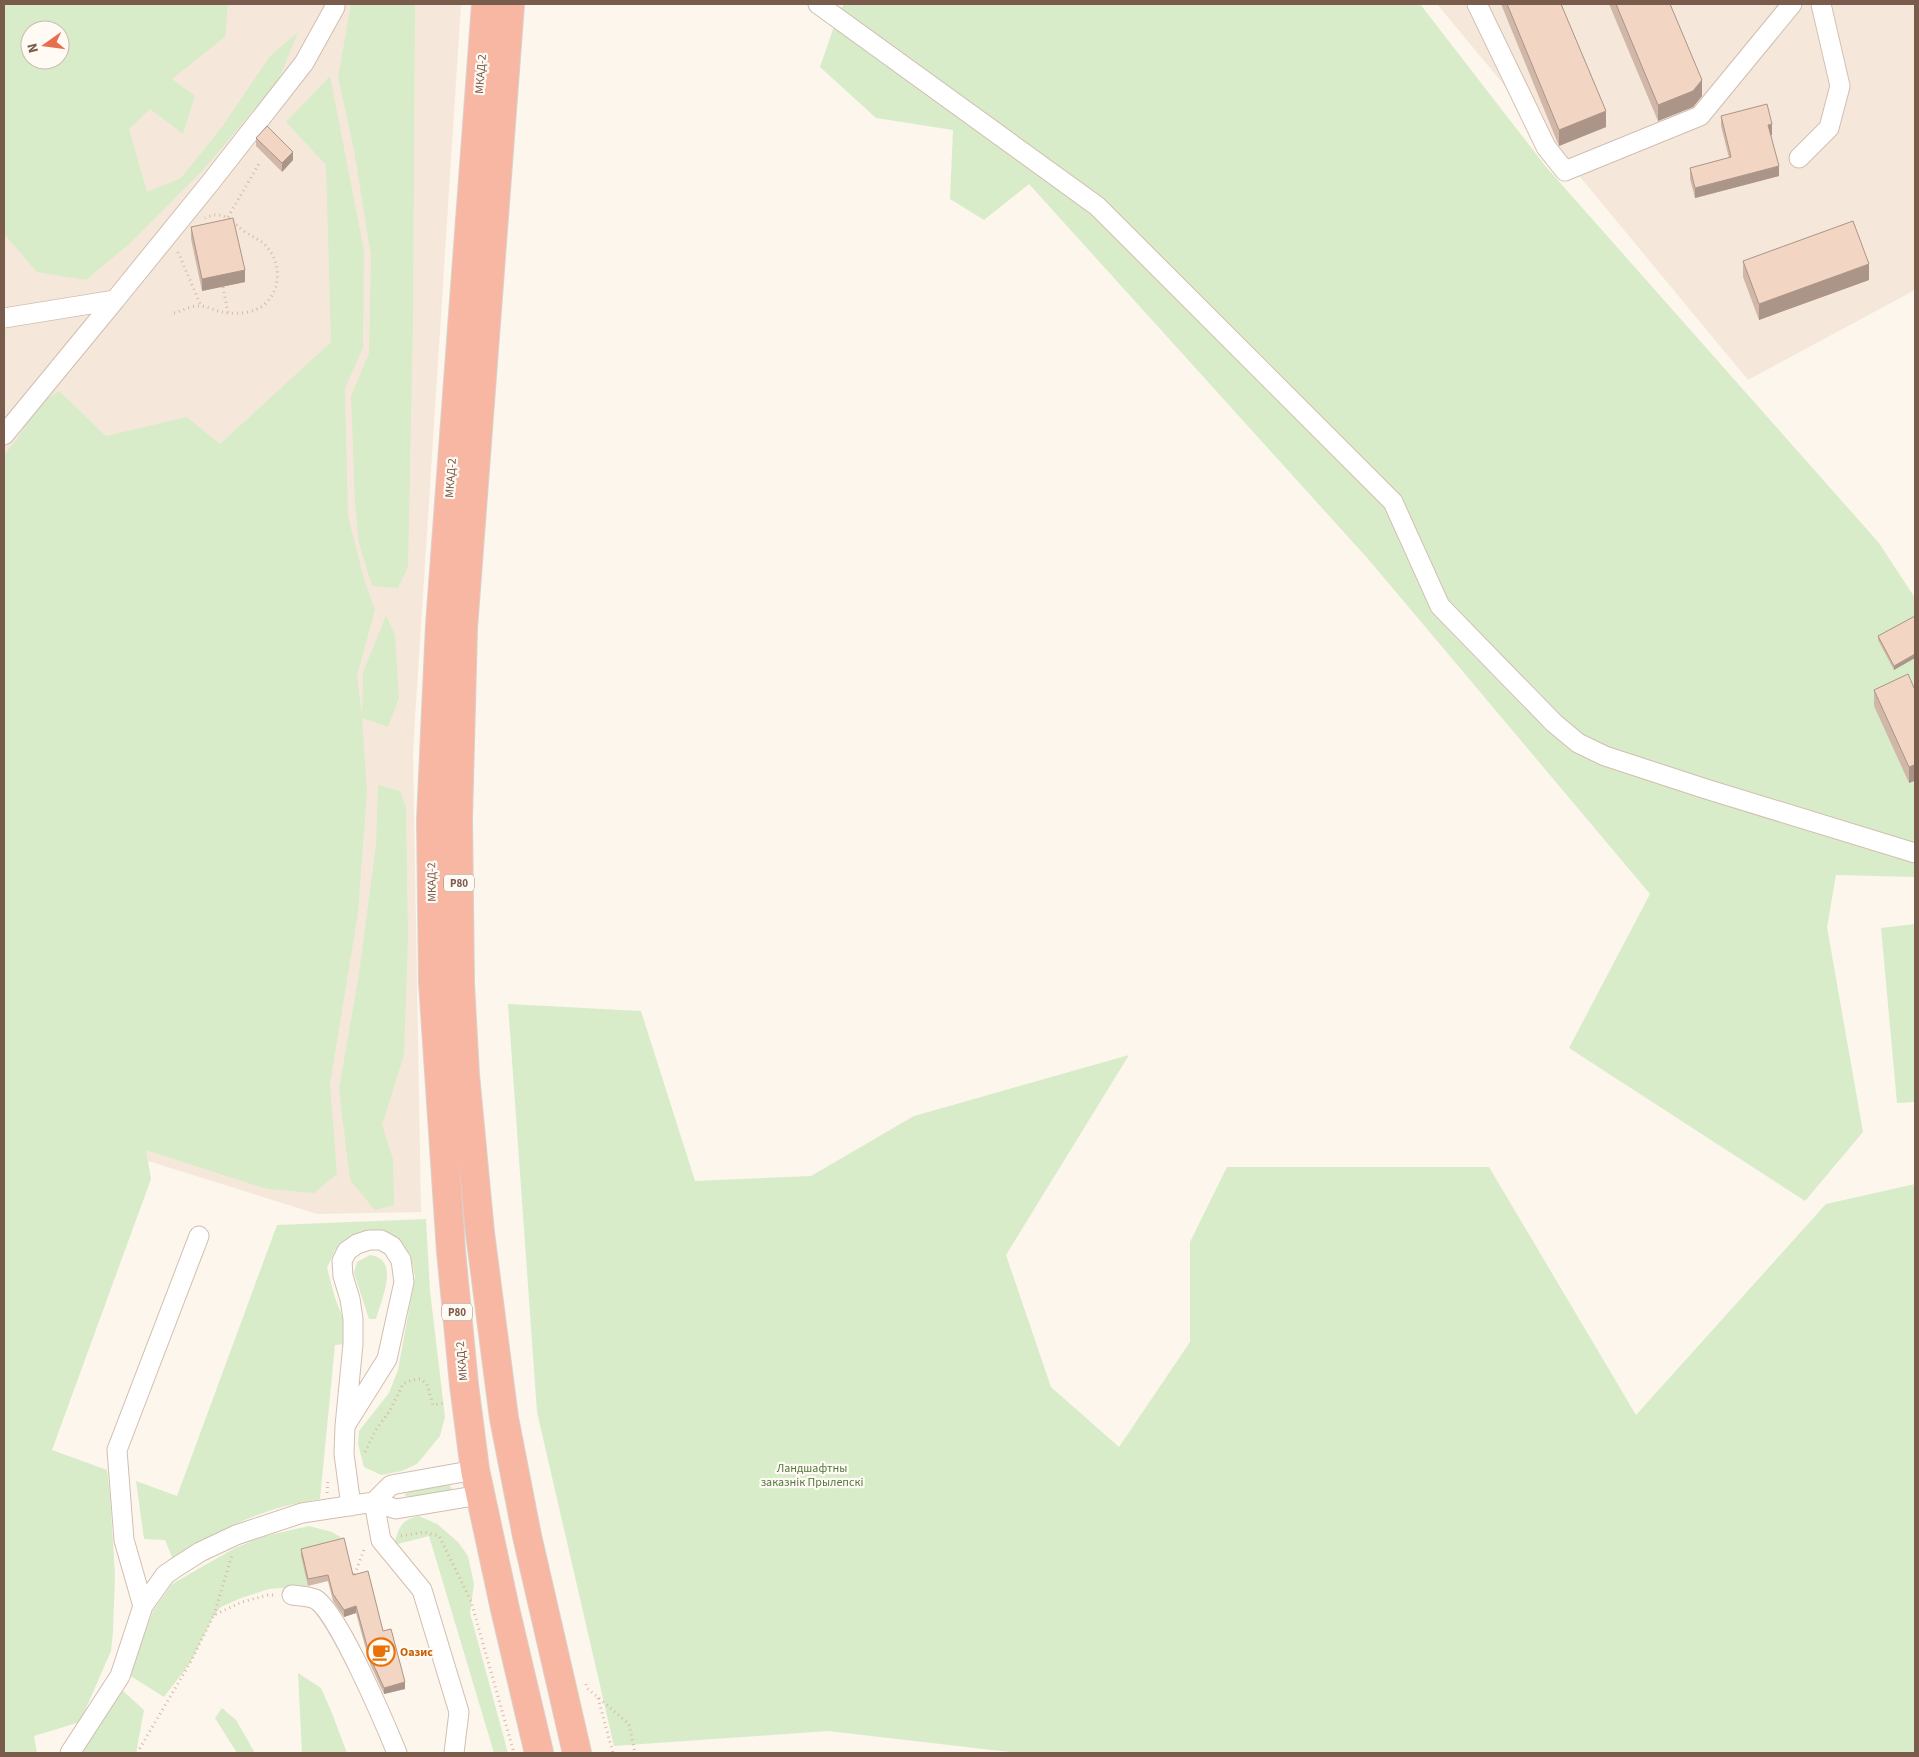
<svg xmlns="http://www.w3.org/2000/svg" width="1919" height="1757" font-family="'Source Sans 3',sans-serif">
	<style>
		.residential { fill: #f5e8da; fill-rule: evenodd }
		.green { fill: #d8ecc9; fill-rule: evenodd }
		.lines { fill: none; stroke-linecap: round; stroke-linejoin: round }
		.minor-casing { stroke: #d1beb0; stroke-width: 21 }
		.highway-casing { stroke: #dad1cd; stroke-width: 30 }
		.path { stroke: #d9b8a5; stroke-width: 3; stroke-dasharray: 1 4; stroke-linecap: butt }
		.minor { stroke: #fff; stroke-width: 19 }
		.highway { stroke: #f7b7a3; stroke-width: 28 }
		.wall { fill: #d1b7a8 }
		.shaded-wall { fill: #aa9588 }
		.building { fill: #f3d5c3; stroke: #aa9588 }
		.labels { text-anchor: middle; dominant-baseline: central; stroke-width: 4.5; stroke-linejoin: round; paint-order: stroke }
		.shield { fill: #fffaf3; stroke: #a28b7f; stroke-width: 1 }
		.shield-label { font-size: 11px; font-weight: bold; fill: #7a5c4d }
		.street-label { font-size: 12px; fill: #7a5c4d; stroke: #fffaf3 }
		.park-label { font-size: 12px; fill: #537a41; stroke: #fffaf3 }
		.food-label { font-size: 12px; font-weight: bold; fill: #c56008; stroke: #fffaf3; text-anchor: start }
	</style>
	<rect width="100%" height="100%" fill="#fdf6ec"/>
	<path class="residential" d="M 4,4 L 461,4 L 413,751 L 421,1212 L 317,1214 L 126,1154 L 4,725 ZM 30,30 L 60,30 L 60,60 L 30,60 Z
		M 1437,4 L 1915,4 L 1915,290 L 1748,380 Z"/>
	<path class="green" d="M 4,4 L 228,4 L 225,37 L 172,79 L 195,96 L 183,134 L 150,109 L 129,129 L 147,192 L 181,178 L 222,127 L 270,56 L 298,32 L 278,81 L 203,170 L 129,244 L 86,280 L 37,272 L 4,234 ZM 30,30 L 60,30 L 60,60 L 30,60 Z
		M 351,4 L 415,4 L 413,320 L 408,567 L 398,588 L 372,586 L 359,543 L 355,503 L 351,396 L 369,353 L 371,256 L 354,150 L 338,77 Z
		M 845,4 L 1420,4 L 1547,168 L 1879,543 L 1915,598 L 1915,877 L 1836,875 L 1827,927 L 1863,1132 L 1805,1201 L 1569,1048 L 1650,894 L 1369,560 L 1029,184 L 984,220 L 950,199 L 953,130 L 876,118 L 820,67 L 840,9 Z
		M 330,76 L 364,251 L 363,348 L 345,388 L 348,516 L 364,579 L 375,610 L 357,676 L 362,717 L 363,672 L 386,616 L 395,635 L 399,698 L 388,727 L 362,718 L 367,791 L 358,913 L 330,1084 L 337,1174 L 314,1193 L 267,1189 L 146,1150 L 151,1179 L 52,1450 L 107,1470 L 110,1495 L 115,1575 L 113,1632 L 111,1651 L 80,1722 L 34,1736 L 37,1753 L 4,1753 L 4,455 L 17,439 L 40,403 L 59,391 L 106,436 L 187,417 L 220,444 L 331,342 L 326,165 L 286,122 Z
		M 378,785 L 400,791 L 406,807 L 408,937 L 404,1055 L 382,1125 L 393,1159 L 394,1205 L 375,1210 L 350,1180 L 339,1089 L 359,974 L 376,844 Z
		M 1915,924 L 1915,1102 L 1897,1103 L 1881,928 Z
		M 508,1004 L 641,1011 L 695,1181 L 811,1176 L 914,1116 L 1129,1055 L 1006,1255 L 1051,1387 L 1119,1447 L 1190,1342 L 1190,1242 L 1227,1167 L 1489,1167 L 1636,1415 L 1826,1204 L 1915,1184 L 1915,1753 L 1019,1753 L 828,1731 L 614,1746 L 537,1412 Z
		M 426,1219 L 430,1291 L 445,1417 L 440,1436 L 417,1464 L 402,1471 L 381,1475 L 364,1467 L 358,1444 L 359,1431 L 389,1393 L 398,1370 L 415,1277 L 410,1254 L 397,1240 L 364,1233 L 347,1239 L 335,1250 L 327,1268 L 335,1298 L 344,1321 L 346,1344 L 335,1345 L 320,1499 C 264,1508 219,1527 174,1562 L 165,1540 L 144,1539 L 136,1481 L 177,1496 L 277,1225 Z
		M 370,1255 C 401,1259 381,1300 376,1319 L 369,1319 L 354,1273 L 357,1262 Z
		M 449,1484 L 452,1489 L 449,1491 L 407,1497 L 405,1495 L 406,1493 L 418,1489 Z
		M 419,1516 L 437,1524 L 458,1542 L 468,1556 L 474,1584 L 470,1613 L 508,1753 L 494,1753 L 429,1536 L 394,1545 C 399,1528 400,1520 419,1516 Z
		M 309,1526 L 332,1532 L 342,1538 L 330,1541 L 301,1556 L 309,1586 L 269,1589 L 241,1598 L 221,1607 L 214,1615 L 190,1663 L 164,1697 L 129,1675 L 153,1611 L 172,1584 L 235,1548 L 265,1536 Z
		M 298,1673 L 321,1688 L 332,1713 L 347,1753 L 302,1753 Z
		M 122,1690 L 144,1710 L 136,1753 L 82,1753 Z
		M 222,1708 L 236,1720 L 255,1753 L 237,1753 L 215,1718 Z"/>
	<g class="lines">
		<g class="minor-casing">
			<path id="minor" d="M 818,4 L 1097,206 L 1393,502 L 1440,606 L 1554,723 L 1578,743 L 1605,756 L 1706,789 L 1915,853
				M 1477,4 L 1546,147 L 1565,171 L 1700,116 L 1792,4
				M 1799,158 L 1829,128 L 1840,86 L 1821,4
				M 4,318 L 115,300 L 210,183 L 304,63 L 335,7 L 334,4
				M 4,435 L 115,300
				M 345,1426 L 387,1359 L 404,1282 L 401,1260 L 392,1246 L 381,1240 L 369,1240 L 357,1244 L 347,1251 L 342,1261 L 343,1276 L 350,1299 L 353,1319 L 353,1344 L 345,1426 L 344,1454 L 351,1506
				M 374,1502 L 381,1540 L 422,1590 L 459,1712 L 454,1753
				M 374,1502 L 391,1485 L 475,1470
				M 292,1595 C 299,1596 309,1596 315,1599 C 337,1610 386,1726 397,1753
				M 143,1606 L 124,1540 L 117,1450 L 199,1236
				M 70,1753 L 120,1676 L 143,1606 L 165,1575 L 175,1568 L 200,1552 L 236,1535 L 302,1513 L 374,1502 L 396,1509 L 480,1495"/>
		</g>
		<g class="highway-casing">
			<path id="highway" d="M 486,4 L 440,625 L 431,820 L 433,982 L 451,1251 L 464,1385 L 475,1470 L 505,1609 L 539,1753
				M 510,4 L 463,628 L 458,819 L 460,984 L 465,1075 L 480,1233 L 504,1418 L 527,1536 L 577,1753"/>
		</g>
		<path class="path" d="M 228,217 L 260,162
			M 178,252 L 201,306
			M 223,287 L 228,313
			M 174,313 C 182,311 192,305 200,306 C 208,306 215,311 222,312 C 236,315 257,313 266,303 C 281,288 281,263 267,247 C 261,240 253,237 245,232 C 232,222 224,209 205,218
			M 365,1452 L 375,1431 L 389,1412 L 403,1384 L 412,1380 L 420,1379 L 427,1384 L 433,1405 L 445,1403
			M 327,1493 L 328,1479
			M 401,1536 L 424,1532 L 439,1536 L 471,1601 L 514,1753
			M 353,1579 L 365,1547
			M 214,1615 L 232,1555
			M 586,1684 L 587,1688 L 629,1724 L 635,1753
			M 598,1698 L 613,1753
			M 137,1753 L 190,1663 L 214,1615 L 242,1602 L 268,1595 L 276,1595"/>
		<use href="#minor" class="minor"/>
		<use href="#highway" class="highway"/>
	</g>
	<path class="wall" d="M 1501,4 L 1561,4 L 1606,127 L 1559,146 Z
		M 1609,4 L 1670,4 L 1702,96 L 1693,107 L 1658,121 Z
		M 1721,116 L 1772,135 L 1771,135 L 1779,176 L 1695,198 L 1690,179 L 1690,168 L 1729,158 L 1721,126 Z
		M 256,138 L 293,160 L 282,172 L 256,146 Z
		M 191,227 L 245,282 L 202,291 L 191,239 Z
		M 1743,261 L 1869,280 L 1759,320 L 1743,277 Z
		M 1915,616 L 1894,670 L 1878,640 L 1878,636 Z
		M 1874,690 L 1915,690 L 1915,784 L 1914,781 L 1909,783 L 1874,706 Z
		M 301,1549 L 353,1575 L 383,1631 L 405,1689 L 384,1694 L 370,1664 L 356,1613 L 344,1617 L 333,1601 L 328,1581 L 308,1586 L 301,1556 Z"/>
	<path class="shaded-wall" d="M 1702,80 L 1702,96 L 1693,107 L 1658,121 L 1658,105 Z
		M 1606,111 L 1606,127 L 1559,146 L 1559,130 Z
		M 1772,124 L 1772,135 L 1768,136 L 1768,125 Z
		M 293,152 L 293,160 L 282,172 L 282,163 Z
		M 1779,166 L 1779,176 L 1695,198 L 1695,188 Z
		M 1869,264 L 1869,280 L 1759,320 L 1759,304 Z
		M 245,270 L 245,282 L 202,291 L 202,279 Z
		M 1915,654 L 1915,658 L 1894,670 L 1894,666 Z
		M 1914,765 L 1914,781 L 1909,783 L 1909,767 Z
		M 356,1606 L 356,1613 L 344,1617 L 344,1610 Z
		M 405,1682 L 405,1689 L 384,1694 L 384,1688 Z"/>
	<path class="building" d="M 1507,4 L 1561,4 L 1606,111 L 1559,130 Z
		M 1616,4 L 1670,4 L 1702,80 L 1693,91 L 1658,105 Z
		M 1767,104 L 1772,124 L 1768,125 L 1779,166 L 1695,188 L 1690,168 L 1731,157 L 1721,116 Z
		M 267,126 L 293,152 L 282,163 L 256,138 Z
		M 233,218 L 245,270 L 202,279 L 191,227 Z
		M 1853,221 L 1869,264 L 1759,304 L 1743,261 Z
		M 1915,616 L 1915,654 L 1894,666 L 1878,636 Z
		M 1908,674 L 1915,690 L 1915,768 L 1914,765 L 1909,767 L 1874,690 Z
		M 344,1538 L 353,1575 L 368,1571 L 383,1631 L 391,1629 L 405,1682 L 384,1688 L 370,1657 L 356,1606 L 344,1610 L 333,1594 L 328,1575 L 308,1579 L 301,1549 Z"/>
	<defs>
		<g id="cafe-ring" transform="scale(1.4375)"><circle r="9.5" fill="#fffaf3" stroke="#e8710a" stroke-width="1.5"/><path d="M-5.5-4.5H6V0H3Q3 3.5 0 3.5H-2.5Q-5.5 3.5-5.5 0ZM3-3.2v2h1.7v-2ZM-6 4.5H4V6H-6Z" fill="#e8710a"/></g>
	</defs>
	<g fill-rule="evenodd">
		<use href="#cafe-ring" x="381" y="1652"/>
	</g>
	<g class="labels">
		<g class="shield">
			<rect x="444" y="874.5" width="30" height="17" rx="4"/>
			<rect x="442" y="1303.5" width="30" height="17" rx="4"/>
		</g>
		<g class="shield-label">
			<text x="459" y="883">Р80</text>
			<text x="457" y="1312">Р80</text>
		</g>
		<g class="street-label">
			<text transform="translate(481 74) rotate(-86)">МКАД-2</text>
			<text transform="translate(451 478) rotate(-86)">МКАД-2</text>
			<text transform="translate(432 882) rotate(-91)">МКАД-2</text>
			<text transform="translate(462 1361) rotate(-95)">МКАД-2</text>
		</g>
		<g class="park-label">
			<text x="812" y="1468">Ландшафтны<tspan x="812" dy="14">заказнік Прылепскі</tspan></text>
		</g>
		<g class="food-label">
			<text x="400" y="1652">Оазис</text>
		</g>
	</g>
	<rect width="1919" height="1757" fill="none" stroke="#7a5c4d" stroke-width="10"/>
	<g transform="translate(45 45) rotate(256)"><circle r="24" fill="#fffaf3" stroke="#cabbb1"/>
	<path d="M0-4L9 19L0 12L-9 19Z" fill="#e76f51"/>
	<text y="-8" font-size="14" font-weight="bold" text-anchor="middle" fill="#7a5c4d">N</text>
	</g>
</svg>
